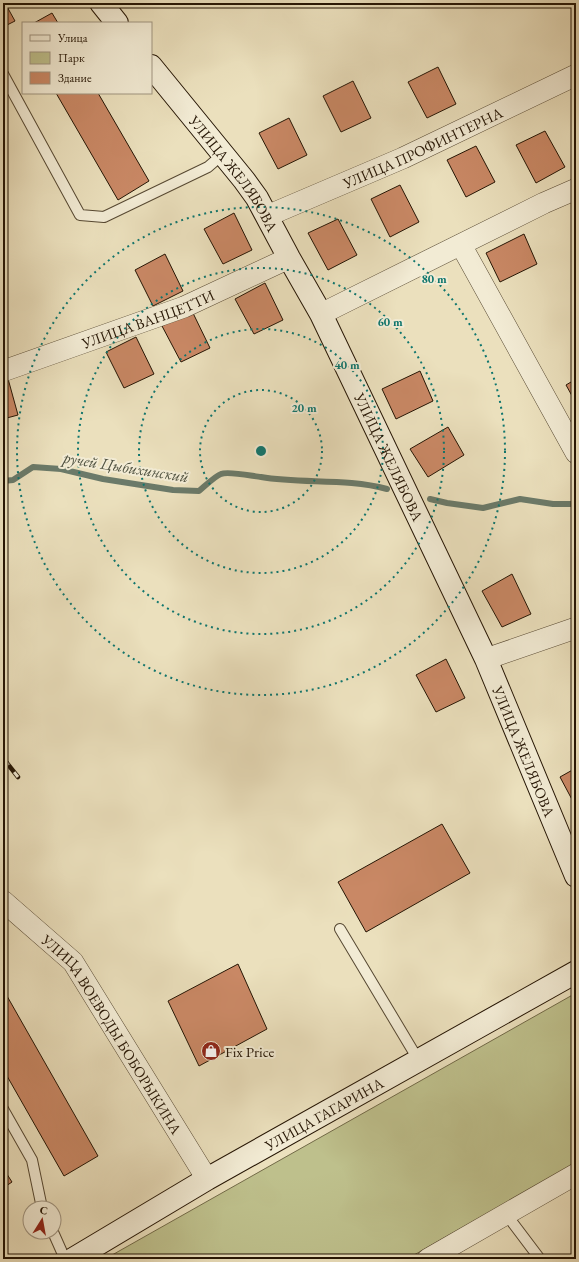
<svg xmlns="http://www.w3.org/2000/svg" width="579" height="1262" font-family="'EB Garamond',serif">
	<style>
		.park { fill: #bec08c; stroke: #726a48 }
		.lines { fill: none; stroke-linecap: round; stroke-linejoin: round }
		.stream { stroke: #6b7a69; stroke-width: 6 }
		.building { fill: #c98865; stroke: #251504 }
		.lane-casing { stroke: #564832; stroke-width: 12 }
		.street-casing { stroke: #564832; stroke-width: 22 }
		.secondary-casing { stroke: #251504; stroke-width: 24 }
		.lane { stroke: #f2ebd4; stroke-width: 10 }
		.street { stroke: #f2ebd4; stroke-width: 21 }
		.secondary { stroke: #f2ebd4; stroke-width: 22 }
		.rail-casing { stroke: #251504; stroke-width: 4.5 }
		.rail { stroke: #f2ebd4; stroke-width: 3; stroke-dasharray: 9; stroke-linecap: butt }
		.ring { fill: none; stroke: #0f766e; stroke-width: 2; stroke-dasharray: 2 4 }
		.labels { text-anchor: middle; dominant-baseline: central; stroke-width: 4; stroke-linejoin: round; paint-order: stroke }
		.street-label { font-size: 15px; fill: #251504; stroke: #f2ebd4 }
		.poi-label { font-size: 15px; fill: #251504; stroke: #f2ebd4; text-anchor: start }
		.water-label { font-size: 16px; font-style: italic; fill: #4e503f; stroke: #f2ebd4 }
		.centre { fill: #0f766e; stroke: #f2ebd4; stroke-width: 2 }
		.ring-label { font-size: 12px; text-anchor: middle; font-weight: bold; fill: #0f766e; stroke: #f2ebd4; stroke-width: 4; stroke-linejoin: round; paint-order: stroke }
	</style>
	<rect width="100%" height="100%" fill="#ebe0bd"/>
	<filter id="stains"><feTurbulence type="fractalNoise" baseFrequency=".005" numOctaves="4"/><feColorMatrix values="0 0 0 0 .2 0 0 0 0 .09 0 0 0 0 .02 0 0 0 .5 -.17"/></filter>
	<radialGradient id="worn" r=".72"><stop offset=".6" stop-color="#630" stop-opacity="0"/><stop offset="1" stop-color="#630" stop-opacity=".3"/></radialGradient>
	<path class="park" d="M 576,993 L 576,1163 L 407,1259 L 105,1259 Z"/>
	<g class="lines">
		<path class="stream" d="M 3,481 L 13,480 L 33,467 L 61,469 L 103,479 L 173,490 L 199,491 C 204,487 215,476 221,474 C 228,471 252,476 261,477 C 302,484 346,478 387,489
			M 430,499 L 447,503 L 483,508 L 520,499 L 553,504 L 576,504"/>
	</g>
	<path class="building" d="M 3,3 L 5,3 L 15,21 L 3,27 Z
		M 52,13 L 58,23 L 34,23 Z
		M 438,67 L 456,104 L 427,118 L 408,82 Z
		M 353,81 L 371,118 L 341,132 L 323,96 Z
		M 56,93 L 98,93 L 149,181 L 118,200 Z
		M 289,118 L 307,155 L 278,169 L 259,133 Z
		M 545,131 L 565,167 L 536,183 L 516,145 Z
		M 476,146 L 495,182 L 466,197 L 447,160 Z
		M 400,185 L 419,222 L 390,237 L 371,199 Z
		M 234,213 L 252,250 L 223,264 L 204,229 Z
		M 338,219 L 357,255 L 328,270 L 308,233 Z
		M 524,234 L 537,264 L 500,282 L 486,253 Z
		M 165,254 L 183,291 L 153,306 L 135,270 Z
		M 265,283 L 283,320 L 254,334 L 235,299 Z
		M 192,311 L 210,348 L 181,362 L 162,326 Z
		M 136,337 L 154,374 L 124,388 L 106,352 Z
		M 420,371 L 433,401 L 396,419 L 382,389 Z
		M 7,375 L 18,415 L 3,419 L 3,376 Z
		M 576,379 L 576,403 L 566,385 Z
		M 448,427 L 464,455 L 428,477 L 410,449 Z
		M 512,574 L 531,614 L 502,627 L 482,591 Z
		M 446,659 L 465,698 L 436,712 L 416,675 Z
		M 576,768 L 576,807 L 560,777 Z
		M 442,824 L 470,873 L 366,932 L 338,882 Z
		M 238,964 L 267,1029 L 199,1066 L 168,1001 Z
		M 3,989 L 98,1156 L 64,1176 L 3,1069 Z
		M 3,1168 L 12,1182 L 3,1188 Z"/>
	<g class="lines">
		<g class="lane-casing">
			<path id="lane" d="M 3,74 L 80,215 L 104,217 L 208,167 L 223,154
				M 340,929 L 419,1061
				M 3,1109 L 32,1160 L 42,1208
				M 506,1214 L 540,1259
				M 53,1232 L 65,1259"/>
		</g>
		<g class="street-casing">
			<g id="street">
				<path id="s1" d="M 267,216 L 403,158 L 576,75"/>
				<path d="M 461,245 L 576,453"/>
				<path d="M 321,314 L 544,203 L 576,189"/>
				<path id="s2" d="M 3,371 L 184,307 L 289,258"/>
				<path d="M 486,659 L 576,628"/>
				<path id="s3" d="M 3,901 L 73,962 L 207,1179"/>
				<path d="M 428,1259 L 576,1174"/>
			</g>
		</g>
		<g class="secondary-casing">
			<g id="secondary">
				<path d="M 101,3 L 117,23"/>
				<path id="s4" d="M 151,66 L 244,180 L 257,198 L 289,258 L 321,314 L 486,659 L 576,876"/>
				<path id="s5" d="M 73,1259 L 207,1179 L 576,972"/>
			</g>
		</g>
		<use href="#lane" class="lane"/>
		<use href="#street" class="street"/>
		<use href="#secondary" class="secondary"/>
		<g class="rail-casing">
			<path id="rail" d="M 3,758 L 18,777"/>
		</g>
		<use href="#rail" class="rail"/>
	</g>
	<g class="ring">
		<circle cx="261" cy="451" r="61"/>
		<circle cx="261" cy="451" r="122"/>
		<circle cx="261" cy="451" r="183"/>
		<circle cx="261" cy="451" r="244"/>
	</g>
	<defs>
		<g id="shop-disc" transform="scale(1)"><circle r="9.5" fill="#8f2418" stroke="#f2ebd4"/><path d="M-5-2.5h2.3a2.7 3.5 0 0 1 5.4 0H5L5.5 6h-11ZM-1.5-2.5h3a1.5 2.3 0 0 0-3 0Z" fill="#fff"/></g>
	</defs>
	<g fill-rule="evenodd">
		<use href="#shop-disc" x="211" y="1051"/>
	</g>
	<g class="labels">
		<g class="street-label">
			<text stroke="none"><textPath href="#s1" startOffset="170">УЛИЦА ПРОФИНТЕРНА</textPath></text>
			<text stroke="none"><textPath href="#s4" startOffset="136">УЛИЦА ЖЕЛЯБОВА</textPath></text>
			<text stroke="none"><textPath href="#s2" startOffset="154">УЛИЦА ВАНЦЕТТИ</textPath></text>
			<text stroke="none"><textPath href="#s4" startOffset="460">УЛИЦА ЖЕЛЯБОВА</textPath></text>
			<text stroke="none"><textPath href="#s4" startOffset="784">УЛИЦА ЖЕЛЯБОВА</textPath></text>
			<text stroke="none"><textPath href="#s3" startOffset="174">УЛИЦА ВОЕВОДЫ БОБОРЫКИНА</textPath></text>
			<text stroke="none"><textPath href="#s5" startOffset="290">УЛИЦА ГАГАРИНА</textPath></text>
		</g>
		<g class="poi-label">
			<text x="225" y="1051">Fix Price</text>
		</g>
		<g class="water-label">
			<text transform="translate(126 467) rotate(9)">ручей Цыбихинский</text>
		</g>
	</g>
	<circle cx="261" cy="451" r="6" class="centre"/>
	<g class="ring-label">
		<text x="434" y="283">80 m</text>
		<text x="390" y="326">60 m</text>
		<text x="347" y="369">40 m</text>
		<text x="304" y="412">20 m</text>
	</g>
	<rect width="579" height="1262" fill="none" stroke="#ebe0bd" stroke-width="16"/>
	<rect x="4" y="4" width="571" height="1254" fill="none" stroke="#251504" stroke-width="2"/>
	<rect x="8" y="8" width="563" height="1246" fill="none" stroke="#251504"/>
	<rect x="22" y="22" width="130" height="72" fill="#f2ebd4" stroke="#a09581"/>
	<rect x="30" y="35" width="20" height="6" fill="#f2ebd4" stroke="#a09581"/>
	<text x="58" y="42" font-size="12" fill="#251504">Улица</text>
	<rect x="30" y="52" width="20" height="12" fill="#bec08c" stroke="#a09581"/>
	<text x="58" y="62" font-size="12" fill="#251504">Парк</text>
	<rect x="30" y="72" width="20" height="12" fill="#c98865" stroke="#a09581"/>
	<text x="58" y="82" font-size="12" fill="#251504">Здание</text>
	<g transform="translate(42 1220) rotate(11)"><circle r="19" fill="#f2ebd4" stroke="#a09581"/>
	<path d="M0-3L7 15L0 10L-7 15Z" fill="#8f2418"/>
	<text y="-6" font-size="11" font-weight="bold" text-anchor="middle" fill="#251504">С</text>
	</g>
	<rect width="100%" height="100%" filter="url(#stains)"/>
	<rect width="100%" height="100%" fill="url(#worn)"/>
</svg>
